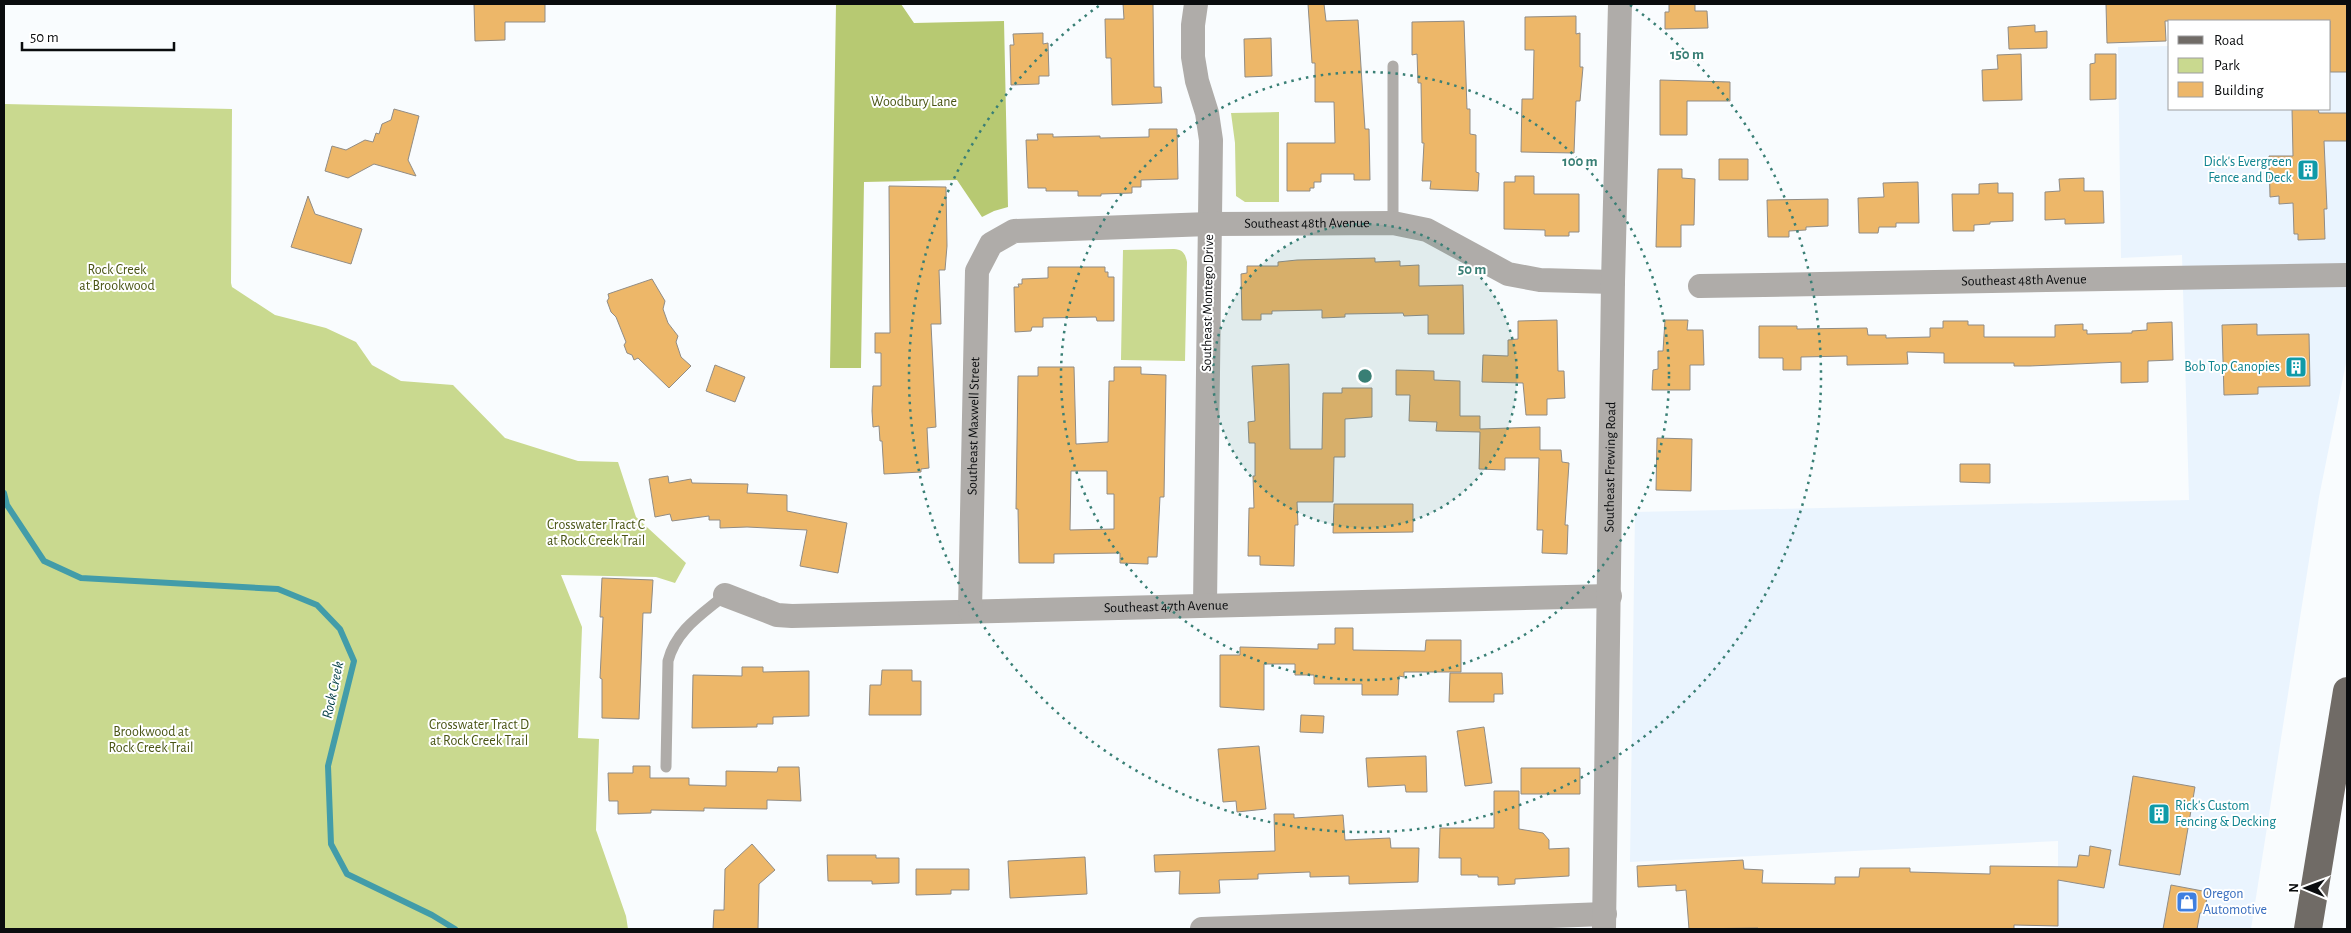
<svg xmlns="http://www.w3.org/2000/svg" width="2351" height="933" font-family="'Alegreya Sans',sans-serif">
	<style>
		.built { fill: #eaf4fe }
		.green { fill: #c9d98f }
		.forest { fill: #b7c972 }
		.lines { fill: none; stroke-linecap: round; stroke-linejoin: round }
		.stream { stroke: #429ca9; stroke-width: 6 }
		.building { fill: #edb769; stroke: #918c85; fill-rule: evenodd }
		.lane { stroke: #afaca9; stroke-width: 11 }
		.street { stroke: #afaca9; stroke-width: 24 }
		.primary { stroke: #706b66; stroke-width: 28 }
		.ring { fill: none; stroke: #397f75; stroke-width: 2.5; stroke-dasharray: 2.5 5 }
		.labels { text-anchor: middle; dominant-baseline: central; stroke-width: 4; stroke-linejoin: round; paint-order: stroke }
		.park-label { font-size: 14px; fill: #495414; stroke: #fff }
		.culture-label { font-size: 14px; fill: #0d838f; stroke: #fff; text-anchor: end }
		.street-label { font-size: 14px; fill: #0a0c0e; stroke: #fff }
		.shop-label { font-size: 14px; fill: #366cbe; stroke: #fff; text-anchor: start }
		.water-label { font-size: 15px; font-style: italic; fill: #003c44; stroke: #fff }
		.centre { fill: #397f75; stroke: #fff; stroke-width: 2.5 }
		.ring-label { font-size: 15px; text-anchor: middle; font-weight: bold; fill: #397f75; stroke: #fff; stroke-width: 4; stroke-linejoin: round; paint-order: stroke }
	</style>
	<rect width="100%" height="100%" fill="#f9fcfe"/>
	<path class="built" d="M 2170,4 L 2347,4 L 2347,358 L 2319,497 L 2251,929 L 2058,929 L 2058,841 L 1630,862 L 1635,512 L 2189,500 L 2182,255 L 2121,258 L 2118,47 L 2170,46 L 2170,109 L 2330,109 L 2330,21 L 2170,21 Z"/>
	<path class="green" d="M 4,104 L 232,109 L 231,283 L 232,287 L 275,315 L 326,328 L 356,342 L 372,365 L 401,381 L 453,385 L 505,438 L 578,461 L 618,462 L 636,517 L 686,563 L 675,583 L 656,577 L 561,575 L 582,627 L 578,738 L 599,739 L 596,830 L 626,916 L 628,929 L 4,929 Z
		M 1279,112 L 1279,202 L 1245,202 L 1236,196 L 1235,143 L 1231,113 Z
		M 1174,249 C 1183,250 1185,253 1187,262 L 1185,361 L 1121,360 L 1123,250 Z"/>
	<path class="forest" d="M 836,4 L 901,4 L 914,23 L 1004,21 L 1008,207 L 994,211 L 982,217 L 957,180 L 864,182 L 861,368 L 830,368 Z"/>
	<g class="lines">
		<path class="stream" d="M 4,493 L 7,505 L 44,561 L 81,578 L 278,589 L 317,605 L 340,629 L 354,661 L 328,766 L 331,844 L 347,874 L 432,915 L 455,929"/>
	</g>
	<path class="building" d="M 474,4 L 545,4 L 545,22 L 505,22 L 505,40 L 475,41 Z
		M 1123,4 L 1153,4 L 1154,87 L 1161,87 L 1162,103 L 1112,105 L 1111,58 L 1106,58 L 1105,19 L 1124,19 Z
		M 1308,4 L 1324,4 L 1326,21 L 1358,20 L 1365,129 L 1369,129 L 1370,180 L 1354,180 L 1354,174 L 1321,174 L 1321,182 L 1314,182 L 1314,188 L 1310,188 L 1310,191 L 1287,191 L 1287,143 L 1335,143 L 1334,102 L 1315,102 L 1315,63 L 1312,63 Z
		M 1669,4 L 1695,4 L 1695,11 L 1707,11 L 1708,28 L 1665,29 L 1665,12 L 1669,12 Z
		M 2106,4 L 2347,4 L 2347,72 L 2330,72 L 2330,21 L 2165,21 L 2166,41 L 2107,43 Z
		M 1576,16 L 1576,34 L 1580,33 L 1580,67 L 1583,67 L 1580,101 L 1576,101 L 1574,153 L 1521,152 L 1522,99 L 1533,99 L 1534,50 L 1525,50 L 1525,17 Z
		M 1464,21 L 1467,109 L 1470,109 L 1470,134 L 1476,135 L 1476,172 L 1479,173 L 1478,191 L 1430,189 L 1431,181 L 1422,181 L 1424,143 L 1422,143 L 1421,83 L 1418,83 L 1417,54 L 1412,55 L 1412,22 Z
		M 2035,25 L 2035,32 L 2047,31 L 2047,48 L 2009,49 L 2008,27 Z
		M 1043,33 L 1043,44 L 1048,43 L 1049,76 L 1039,76 L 1039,84 L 1011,85 L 1010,45 L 1014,45 L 1013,34 Z
		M 1271,38 L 1272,76 L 1245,77 L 1244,39 Z
		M 2021,54 L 2022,100 L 1983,101 L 1982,70 L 1998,69 L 1997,55 Z
		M 2095,54 L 2116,54 L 2116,99 L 2090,100 L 2090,64 L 2095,63 Z
		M 1660,80 L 1730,82 L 1730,101 L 1687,101 L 1687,135 L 1660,135 Z
		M 394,109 L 419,116 L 408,160 L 416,176 L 374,164 L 348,178 L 325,171 L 332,146 L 346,150 L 365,140 L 373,142 L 376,133 L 379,134 L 382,124 L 391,120 Z
		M 2292,109 L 2318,109 L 2319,113 L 2347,113 L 2347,141 L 2324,141 L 2327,209 L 2324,209 L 2325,239 L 2298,240 L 2298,234 L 2294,234 L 2293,203 L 2279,204 L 2279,196 L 2270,197 L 2269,156 L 2293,156 Z
		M 1149,129 L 1177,129 L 1178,179 L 1141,180 L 1141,187 L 1132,187 L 1132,193 L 1101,194 L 1101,196 L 1078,196 L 1078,191 L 1046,191 L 1046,188 L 1028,188 L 1026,140 L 1038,140 L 1037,134 L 1053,134 L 1053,137 L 1100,136 L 1100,138 L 1149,137 Z
		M 1719,159 L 1748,159 L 1748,180 L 1719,180 Z
		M 1658,169 L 1682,169 L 1682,178 L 1695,179 L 1694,225 L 1681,225 L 1681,247 L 1656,247 Z
		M 1515,176 L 1534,176 L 1534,194 L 1579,194 L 1579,232 L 1569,232 L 1569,236 L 1545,236 L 1545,230 L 1504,229 L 1504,182 L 1515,182 Z
		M 2084,178 L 2084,191 L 2103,191 L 2104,223 L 2065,224 L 2065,219 L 2045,220 L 2045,192 L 2060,191 L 2059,179 Z
		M 1918,182 L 1919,223 L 1896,223 L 1896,227 L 1879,227 L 1878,233 L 1859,233 L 1858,198 L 1884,197 L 1883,183 Z
		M 1998,183 L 1998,193 L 2013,193 L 2013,221 L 1990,222 L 1990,224 L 1974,225 L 1974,231 L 1953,231 L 1952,194 L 1979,194 L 1979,184 Z
		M 889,186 L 946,187 L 947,246 L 945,270 L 939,270 L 941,324 L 931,324 L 936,427 L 927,428 L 929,468 L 921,469 L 921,472 L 884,474 L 882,441 L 880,441 L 879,426 L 873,427 L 872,411 L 873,386 L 881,386 L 881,353 L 875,353 L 875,333 L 890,333 Z
		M 308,196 L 315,214 L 362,229 L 351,264 L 291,247 Z
		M 1828,199 L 1828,226 L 1806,227 L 1806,230 L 1789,231 L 1789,237 L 1768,237 L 1767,200 Z
		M 1375,258 L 1375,262 L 1400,261 L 1400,266 L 1419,265 L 1419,286 L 1463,285 L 1464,334 L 1428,334 L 1428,315 L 1404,316 L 1403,313 L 1345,314 L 1345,317 L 1322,318 L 1322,310 L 1272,311 L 1272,314 L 1261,314 L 1261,320 L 1242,320 L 1241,274 L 1247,273 L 1247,266 L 1278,266 L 1278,262 L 1297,260 Z
		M 1048,267 L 1105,267 L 1105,272 L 1108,272 L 1108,277 L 1114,277 L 1114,321 L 1097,321 L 1096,317 L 1043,318 L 1043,327 L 1032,327 L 1031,331 L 1015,332 L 1014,287 L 1019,287 L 1018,284 L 1022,284 L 1022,279 L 1048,278 Z
		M 652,279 L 665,301 L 663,309 L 668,323 L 678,336 L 676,342 L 681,357 L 691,366 L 669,388 L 638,358 L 634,360 L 632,355 L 627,353 L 624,345 L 626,342 L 616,317 L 611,312 L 607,301 L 609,298 L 608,294 Z
		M 1557,320 L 1558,371 L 1564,371 L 1565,398 L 1547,399 L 1547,415 L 1526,415 L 1523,383 L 1482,382 L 1483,355 L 1508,356 L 1508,340 L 1518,339 L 1518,321 Z
		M 1665,320 L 1688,320 L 1687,330 L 1703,330 L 1704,365 L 1690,365 L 1690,390 L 1652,390 L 1653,370 L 1658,369 L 1658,351 L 1663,351 Z
		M 1943,321 L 1968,321 L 1968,325 L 1984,325 L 1984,337 L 2055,337 L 2055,325 L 2083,324 L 2083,330 L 2087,330 L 2087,334 L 2132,333 L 2132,331 L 2147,330 L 2147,323 L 2172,322 L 2173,360 L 2148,361 L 2148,382 L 2121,383 L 2121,362 L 2030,366 L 2014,366 L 2014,363 L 1944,363 L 1944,353 L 1907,352 L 1908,364 L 1847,365 L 1847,356 L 1801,357 L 1801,370 L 1783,370 L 1783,358 L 1759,358 L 1759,326 L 1797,326 L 1797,329 L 1867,328 L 1868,335 L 1886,335 L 1886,338 L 1930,337 L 1930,328 L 1943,328 Z
		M 2257,324 L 2257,335 L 2309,334 L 2310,386 L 2258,387 L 2258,394 L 2224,395 L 2222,325 Z
		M 1289,364 L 1290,449 L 1322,449 L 1323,393 L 1342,393 L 1342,388 L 1372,388 L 1372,417 L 1345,419 L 1345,457 L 1334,457 L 1333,502 L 1297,502 L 1298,525 L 1295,525 L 1294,566 L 1260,565 L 1260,556 L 1248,556 L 1249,508 L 1254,508 L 1253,476 L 1255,476 L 1255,443 L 1249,443 L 1248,422 L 1255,421 L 1252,366 Z
		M 715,365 L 745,377 L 735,402 L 706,391 Z
		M 1038,367 L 1074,367 L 1076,444 L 1108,442 L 1109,381 L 1114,381 L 1114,367 L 1141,367 L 1141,374 L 1166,375 L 1164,497 L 1160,497 L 1157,557 L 1148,557 L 1148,564 L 1120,563 L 1120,553 L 1054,554 L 1054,563 L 1019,563 L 1018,509 L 1016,509 L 1018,376 L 1038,376 ZM 1071,471 L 1107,471 L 1107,494 L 1114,494 L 1114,529 L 1070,530 Z
		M 1396,370 L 1434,371 L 1434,380 L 1460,381 L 1460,416 L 1480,416 L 1480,429 L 1540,427 L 1540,450 L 1561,450 L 1562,462 L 1569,463 L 1565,525 L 1568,525 L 1567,554 L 1542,553 L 1543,530 L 1537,530 L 1539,458 L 1505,458 L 1505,470 L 1479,469 L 1480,432 L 1436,431 L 1437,422 L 1409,421 L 1410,395 L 1396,395 Z
		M 1657,438 L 1692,439 L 1691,491 L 1656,490 Z
		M 1960,464 L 1990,464 L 1990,483 L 1960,482 Z
		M 668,476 L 669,483 L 691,479 L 692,483 L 748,484 L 747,493 L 787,495 L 787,511 L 847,523 L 838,573 L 800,566 L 807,530 L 747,527 L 720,528 L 720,520 L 709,520 L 709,516 L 672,521 L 670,514 L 655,517 L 649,479 Z
		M 1334,504 L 1413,504 L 1413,532 L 1333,533 Z
		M 602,578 L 653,580 L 651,613 L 643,613 L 639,719 L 602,718 L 602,679 L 600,678 L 603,617 L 600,617 Z
		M 1335,628 L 1353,628 L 1353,650 L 1425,651 L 1426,640 L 1461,640 L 1461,672 L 1404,672 L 1404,677 L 1399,676 L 1398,695 L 1362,695 L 1362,684 L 1314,684 L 1314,675 L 1295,675 L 1295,664 L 1264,664 L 1264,710 L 1220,707 L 1220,655 L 1240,655 L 1240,647 L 1318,649 L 1318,644 L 1335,644 Z
		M 742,667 L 763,667 L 763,672 L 809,671 L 809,716 L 773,717 L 773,724 L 757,724 L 757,727 L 692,728 L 693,675 L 742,676 Z
		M 882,670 L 912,670 L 912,681 L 921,681 L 921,715 L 869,715 L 870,685 L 881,685 Z
		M 1450,673 L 1502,673 L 1503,694 L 1494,694 L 1494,702 L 1449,702 Z
		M 1301,715 L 1324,716 L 1323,733 L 1300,732 Z
		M 1484,727 L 1492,783 L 1465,786 L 1457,731 Z
		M 1259,746 L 1266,809 L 1237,812 L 1236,801 L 1223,802 L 1218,749 Z
		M 1426,756 L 1427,792 L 1406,792 L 1405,785 L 1368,787 L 1366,758 Z
		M 633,766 L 650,766 L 650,778 L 689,778 L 689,785 L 726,786 L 726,771 L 777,772 L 778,767 L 799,767 L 801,801 L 767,800 L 767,809 L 704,808 L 704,811 L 651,810 L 651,813 L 618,814 L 618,801 L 609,801 L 608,773 L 633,773 Z
		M 1521,768 L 1580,768 L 1580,794 L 1521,794 Z
		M 2133,776 L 2195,787 L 2180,875 L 2119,865 Z
		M 1494,791 L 1519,791 L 1519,829 L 1543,833 L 1549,840 L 1549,849 L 1569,848 L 1569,876 L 1515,879 L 1515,884 L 1498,885 L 1498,877 L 1478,877 L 1478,875 L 1461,875 L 1461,858 L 1439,858 L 1440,828 L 1494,828 Z
		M 1274,814 L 1294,814 L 1294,818 L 1343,815 L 1345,840 L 1390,838 L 1391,848 L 1419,848 L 1418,882 L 1349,884 L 1349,876 L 1310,877 L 1310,872 L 1258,874 L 1258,879 L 1219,880 L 1220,893 L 1179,894 L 1180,871 L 1155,872 L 1154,855 L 1275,851 Z
		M 752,844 L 775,870 L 759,884 L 758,929 L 713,929 L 714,910 L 724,910 L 725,869 Z
		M 2090,846 L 2111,850 L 2104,888 L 2058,880 L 2058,926 L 2014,925 L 2014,929 L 1758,929 L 1758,928 L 1689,929 L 1686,890 L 1676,891 L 1676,885 L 1638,887 L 1637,866 L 1743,860 L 1744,869 L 1763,870 L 1762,883 L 1835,884 L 1835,877 L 1859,877 L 1860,868 L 1910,868 L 1910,872 L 1990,874 L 1990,866 L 2077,867 L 2079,855 L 2089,856 Z
		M 827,855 L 876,855 L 876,858 L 899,858 L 899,883 L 872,884 L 872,881 L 828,881 Z
		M 1085,857 L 1087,894 L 1010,898 L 1008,861 Z
		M 916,869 L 969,869 L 969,890 L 951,890 L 951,894 L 916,895 Z
		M 2171,885 L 2208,892 L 2204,913 L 2200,913 L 2197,929 L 2163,929 Z"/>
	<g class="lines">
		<path class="lane" d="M 1393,66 L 1393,223
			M 666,767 L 668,661 C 676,630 701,615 725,595"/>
		<g class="street">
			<path d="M 1196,4 L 1193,25 L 1193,57 L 1197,81 L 1207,113 L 1211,140 L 1205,605"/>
			<path id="s1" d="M 1700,286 L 2347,275"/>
			<path id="s2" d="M 725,595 L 777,615 L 792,616 L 1610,596"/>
			<path id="s3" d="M 970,611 L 977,271 L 991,244 L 1014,231 L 1209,224 L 1393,223 L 1427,230 L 1508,274 L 1540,280 L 1613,282"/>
			<path d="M 1202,929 L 1605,914"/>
			<path id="s4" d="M 1604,929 L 1613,282 L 1620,4"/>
		</g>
		<path class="primary" d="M 2308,929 L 2347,691"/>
	</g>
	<circle cx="1365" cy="376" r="152" fill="#397f75" fill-opacity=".12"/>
	<g class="ring">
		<circle cx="1365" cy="376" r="152"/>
		<circle cx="1365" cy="376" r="304"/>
		<path d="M1630 5A456 456 0 1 1 1100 5"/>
	</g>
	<defs>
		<g id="building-square" transform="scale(1.125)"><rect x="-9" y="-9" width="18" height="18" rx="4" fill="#0f9aa8" stroke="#fff"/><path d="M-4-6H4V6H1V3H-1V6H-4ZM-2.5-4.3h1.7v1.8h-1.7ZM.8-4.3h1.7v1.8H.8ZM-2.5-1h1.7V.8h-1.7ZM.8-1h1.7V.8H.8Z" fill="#fff"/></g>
		<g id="shop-square" transform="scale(1.125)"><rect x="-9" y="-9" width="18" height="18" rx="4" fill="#3f7fe0" stroke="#fff"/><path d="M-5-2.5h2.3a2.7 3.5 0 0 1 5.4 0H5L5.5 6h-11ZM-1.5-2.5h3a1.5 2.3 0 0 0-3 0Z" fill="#fff"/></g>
	</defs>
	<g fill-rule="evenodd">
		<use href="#building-square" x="2308" y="170"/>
		<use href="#building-square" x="2296" y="367"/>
		<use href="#building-square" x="2159" y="814"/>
		<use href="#shop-square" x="2187" y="902"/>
	</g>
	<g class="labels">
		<g class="park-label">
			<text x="914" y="102">Woodbury Lane</text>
			<text x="117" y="270">Rock Creek<tspan x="117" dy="16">at Brookwood</tspan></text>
			<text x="596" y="525">Crosswater Tract C<tspan x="596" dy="16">at Rock Creek Trail</tspan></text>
			<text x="479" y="725">Crosswater Tract D<tspan x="479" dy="16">at Rock Creek Trail</tspan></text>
			<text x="151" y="732">Brookwood at<tspan x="151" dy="16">Rock Creek Trail</tspan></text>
		</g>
		<g class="culture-label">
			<text x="2292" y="162">Dick's Evergreen<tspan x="2292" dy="16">Fence and Deck</tspan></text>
			<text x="2280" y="367">Bob Top Canopies</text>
			<text x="2175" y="806" text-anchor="start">Rick's Custom<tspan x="2175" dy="16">Fencing &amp; Decking</tspan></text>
		</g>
		<g class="street-label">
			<text stroke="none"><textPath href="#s3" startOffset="690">Southeast 48th Avenue</textPath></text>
			<text stroke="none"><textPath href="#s1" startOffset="324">Southeast 48th Avenue</textPath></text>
			<text transform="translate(1208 303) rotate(-89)">Southeast Montego Drive</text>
			<text stroke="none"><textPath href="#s3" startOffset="185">Southeast Maxwell Street</textPath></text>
			<text stroke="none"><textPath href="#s4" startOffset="462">Southeast Frewing Road</textPath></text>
			<text stroke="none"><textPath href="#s2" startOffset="445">Southeast 47th Avenue</textPath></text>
		</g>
		<g class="shop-label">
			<text x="2203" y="894">Oregon<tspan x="2203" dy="16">Automotive</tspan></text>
		</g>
		<g class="water-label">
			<text transform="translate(333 690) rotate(-78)">Rock Creek</text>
		</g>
	</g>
	<circle cx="1365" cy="376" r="8" class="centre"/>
	<g class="ring-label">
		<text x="1687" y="59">150 m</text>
		<text x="1580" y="166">100 m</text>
		<text x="1472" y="274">50 m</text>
	</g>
	<rect width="2351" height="933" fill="none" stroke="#0a0c0e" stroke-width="10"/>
	<rect x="2168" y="20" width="162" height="90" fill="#ffffff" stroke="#9d9e9f"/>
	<rect x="2178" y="36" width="25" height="8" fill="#706b66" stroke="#9d9e9f"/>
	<text x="2214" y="45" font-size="15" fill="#0a0c0e">Road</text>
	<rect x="2178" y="58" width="25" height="15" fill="#c9d98f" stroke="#9d9e9f"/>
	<text x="2214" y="70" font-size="15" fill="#0a0c0e">Park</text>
	<rect x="2178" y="82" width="25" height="15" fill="#edb769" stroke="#9d9e9f"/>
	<text x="2214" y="95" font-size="15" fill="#0a0c0e">Building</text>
	<g transform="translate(2306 888) rotate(271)" stroke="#ffffff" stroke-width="4" paint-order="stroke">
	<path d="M0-4L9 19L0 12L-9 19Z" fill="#0a0c0e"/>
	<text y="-8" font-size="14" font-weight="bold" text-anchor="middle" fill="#0a0c0e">N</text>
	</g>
	<path d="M22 42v8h152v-8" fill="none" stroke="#0a0c0e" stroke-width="2.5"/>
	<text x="30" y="42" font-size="15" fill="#0a0c0e" stroke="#ffffff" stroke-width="4" paint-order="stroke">50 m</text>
</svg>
